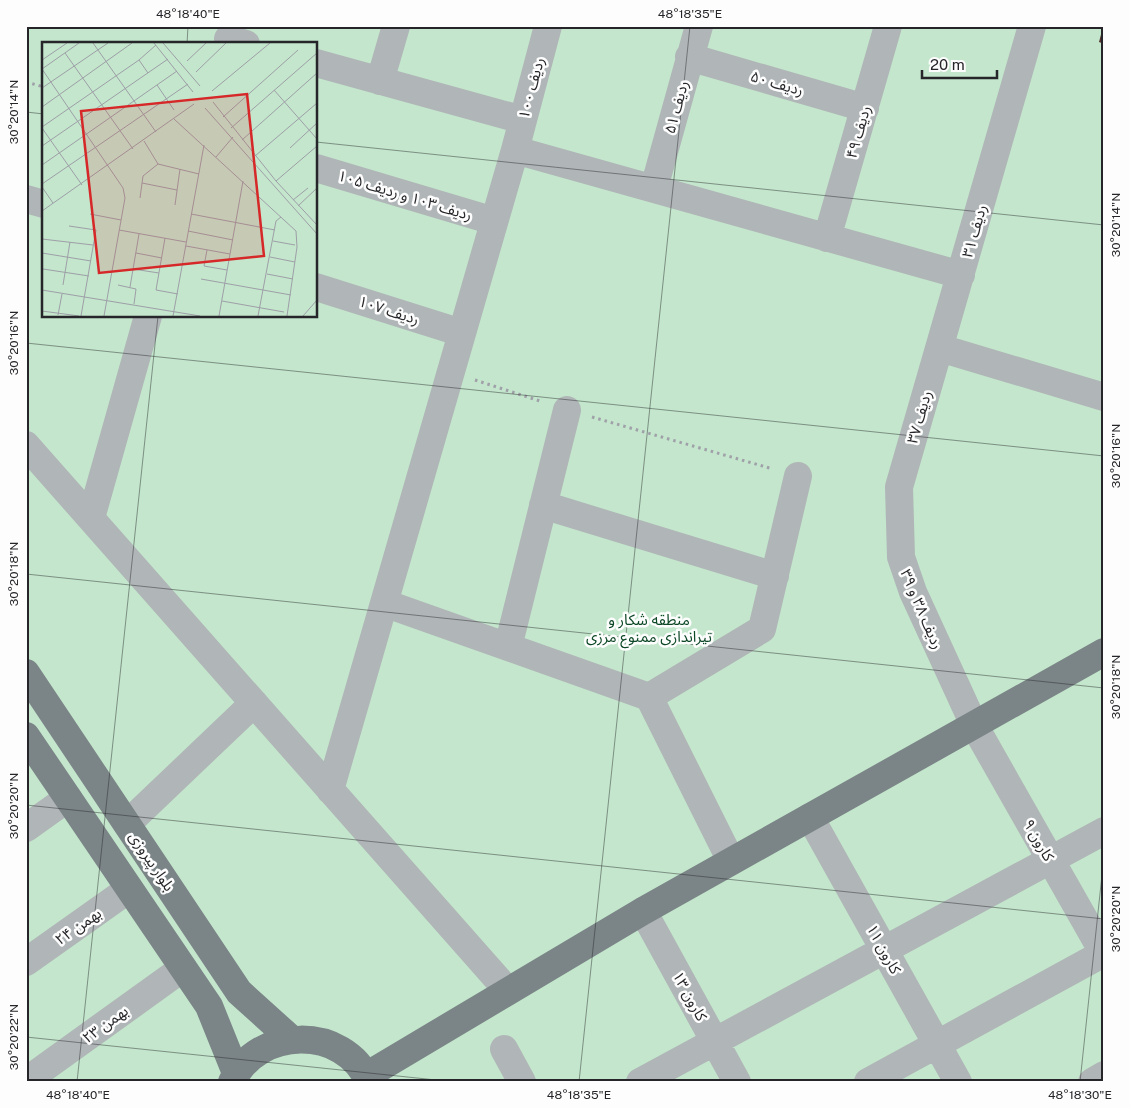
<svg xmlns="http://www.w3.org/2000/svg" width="1130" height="1108" font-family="'Public Sans','Noto Sans Arabic',sans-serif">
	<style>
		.green { fill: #c3e6cc; fill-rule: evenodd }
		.building { fill: #55322d }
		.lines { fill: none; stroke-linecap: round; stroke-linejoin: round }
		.path { stroke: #a0a0a9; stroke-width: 3; stroke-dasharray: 2.5 4; stroke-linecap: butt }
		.minor { stroke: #b0b5b7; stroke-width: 28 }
		.major { stroke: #7b8487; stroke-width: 28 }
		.ticks { fill: none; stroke: #26262a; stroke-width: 1; stroke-opacity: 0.45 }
		.labels { text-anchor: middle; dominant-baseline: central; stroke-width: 5; stroke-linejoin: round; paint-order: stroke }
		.street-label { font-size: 15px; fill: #26262a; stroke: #fdfdfd }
		.park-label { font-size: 15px; fill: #0d4826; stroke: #fdfdfd }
		.inset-road { fill: none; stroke: #9e9fa7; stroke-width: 1 }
		.view { fill: #d62828; fill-opacity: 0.15; stroke: #d62828; stroke-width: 2.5 }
		.inset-edge { fill: none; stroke: #26262a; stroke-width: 2.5 }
		.neatline { fill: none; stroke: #26262a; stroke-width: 2 }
		.ticks-label { font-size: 12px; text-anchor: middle; fill: #26262a }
	</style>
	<rect width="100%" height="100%" fill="#eeeffa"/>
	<path class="green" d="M 26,26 L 1104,26 L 1104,1082 L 26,1082 ZM 44,44 L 316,44 L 316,316 L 44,316 Z"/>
	<path class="building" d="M 1103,27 L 1104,27 L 1104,44 L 1099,42 Z"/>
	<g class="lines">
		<path class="path" d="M 26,82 L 44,87
			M 475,380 L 543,402
			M 592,417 L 773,469"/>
		<path class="minor" d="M 1032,26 L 899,487 L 901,557 L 913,592 L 974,725 L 1104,954
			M 228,39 L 246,44
			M 689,57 L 865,108
			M 316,63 L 523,120
			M 380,81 L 396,26
			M 515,150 L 961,275
			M 316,168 L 494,221
			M 654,188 L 699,26
			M 26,199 L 44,204
			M 827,238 L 888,26
			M 316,287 L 462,333
			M 940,348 L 1104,397
			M 26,445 L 508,991
			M 543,505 L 775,576
			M 91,518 L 148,316
			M 384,603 L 649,697 L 731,861
			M 508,647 L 567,410
			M 649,697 L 762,629 L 798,476
			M 330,790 L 515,150 L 548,26
			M 810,817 L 958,1082
			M 127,824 L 254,703
			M 26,828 L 68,798
			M 643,911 L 737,1082
			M 26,962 L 129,889
			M 504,1049 L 522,1082
			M 26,1081 L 183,968
			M 640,1082 L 1104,831
			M 868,1082 L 1104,953
			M 1092,1082 L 1104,1075"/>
		<path class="major" d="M 26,673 L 239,992 L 291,1039
			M 26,736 L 209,1006 L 236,1073
			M 366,1076 L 643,911 L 1104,652
			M 232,1082 C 257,1027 344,1024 369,1082"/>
	</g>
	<path class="ticks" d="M 187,44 L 188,26M 26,112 L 44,114M 316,142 L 1104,225M 26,343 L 1104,456M 26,574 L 1104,688M 26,805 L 1104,919M 26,1037 L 455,1082M 77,1082 L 158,316M 579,1082 L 690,26M 1080,1082 L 1104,856"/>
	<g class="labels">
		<g class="street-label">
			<text transform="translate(777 83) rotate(16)">ردیف ۵۰</text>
			<text transform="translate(531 88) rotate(-75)">ردیف ۱۰۰</text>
			<text transform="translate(676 107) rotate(-75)">ردیف ۵۱</text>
			<text transform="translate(858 132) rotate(-74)">ردیف ۴۹</text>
			<text transform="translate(405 195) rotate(17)">ردیف ۱۰۳ و ردیف ۱۰۵</text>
			<text transform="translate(974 231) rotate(-74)">ردیف ۳۱</text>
			<text transform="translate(389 310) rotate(18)">ردیف ۱۰۷</text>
			<text transform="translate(919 417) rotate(-74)">ردیف ۳۷</text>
			<text transform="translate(922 609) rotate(67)">ردیف ۳۸ و ۳۹</text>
			<text transform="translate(1039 840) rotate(60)">کارون ۹</text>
			<text transform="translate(152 861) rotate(56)">بلوار پیروزی</text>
			<text transform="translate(78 926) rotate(-35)">بهمن ۲۴</text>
			<text transform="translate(884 949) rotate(61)">کارون ۱۱</text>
			<text transform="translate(690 996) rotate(61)">کارون ۱۳</text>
			<text transform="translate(105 1024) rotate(-36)">بهمن ۲۳</text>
		</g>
		<g class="park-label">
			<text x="649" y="619">منطقه شکار و<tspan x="649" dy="17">تیراندازی ممنوع مرزی</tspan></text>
		</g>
	</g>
	<g transform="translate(42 42)">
		<rect width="275" height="275" fill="#eeeffa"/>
		<path d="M 0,1 L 275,1 L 275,274 L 0,274 Z" fill="#c3e6cc"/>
		<path class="inset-road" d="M 51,1 L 114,90M 112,1 L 151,50M 121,1 L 158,44M 23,11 L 91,107M 0,18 L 25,1M 97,18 L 106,31M 145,19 L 164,1M 0,27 L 81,146 L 83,156 L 62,274M 0,27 L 37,1M 154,30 L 184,1M 115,43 L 132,68M 0,46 L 66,1M 232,48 L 275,97M 170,49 L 228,1M 171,60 L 234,139 L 275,183M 0,65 L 90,1M 163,66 L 275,192M 181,75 L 256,8M 132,77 L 254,189 L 255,205 L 245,274M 0,85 L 97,18 L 114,3M 0,86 L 40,143M 189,86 L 275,11M 200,98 L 275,31M 102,99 L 116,122 L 157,132M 0,104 L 126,17M 248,106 L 275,81M 213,114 L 275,61M 174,115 L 191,95M 0,123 L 135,29M 234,139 L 275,104M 100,141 L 135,148M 0,142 L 146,42M 0,145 L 11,161M 98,156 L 101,134 L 116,122M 251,158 L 266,146M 133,163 L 138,127M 256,164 L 275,146M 0,169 L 152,62M 48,172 L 79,178M 149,172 L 233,188M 27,184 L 54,188 L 39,274M 77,188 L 144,200M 146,189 L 191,198M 123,196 L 114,248 L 136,252M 0,197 L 51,203M 231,199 L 253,203M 144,204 L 188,212M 165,208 L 162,224 L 185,228M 0,211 L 49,219M 94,211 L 120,216M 228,215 L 253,220M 1,227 L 47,234M 91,227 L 117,231M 225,232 L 251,237M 159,237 L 249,253M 21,243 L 28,200M 76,243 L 94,247 L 92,262M 88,245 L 97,192M 0,248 L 158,274M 180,259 L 242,270M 0,269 L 37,274M 16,273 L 20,252M 131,274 L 162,103M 177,274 L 201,139M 216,274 L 234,179 L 239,175M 261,274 L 275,258"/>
		<path class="view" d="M 205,52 L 222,214 L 57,231 L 39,69 Z"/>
		<rect width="275" height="275" class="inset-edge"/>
	</g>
	<rect width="1130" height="1108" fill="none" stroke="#fdfdfd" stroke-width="55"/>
	<path d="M922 70v8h75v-8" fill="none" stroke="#26262a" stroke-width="2.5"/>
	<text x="930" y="70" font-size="15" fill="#26262a" stroke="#fdfdfd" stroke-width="4" paint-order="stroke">20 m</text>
	<rect x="28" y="28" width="1074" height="1052" class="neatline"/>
	<g class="ticks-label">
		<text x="188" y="18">48°18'40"E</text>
		<text x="690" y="18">48°18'35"E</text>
		<text transform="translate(14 112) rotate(-90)" y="4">30°20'14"N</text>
		<text transform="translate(1116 225) rotate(-90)" y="4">30°20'14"N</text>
		<text transform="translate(14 343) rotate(-90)" y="4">30°20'16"N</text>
		<text transform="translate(1116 456) rotate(-90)" y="4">30°20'16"N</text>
		<text transform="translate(14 574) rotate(-90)" y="4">30°20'18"N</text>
		<text transform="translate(1116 687) rotate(-90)" y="4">30°20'18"N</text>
		<text transform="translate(14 806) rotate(-90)" y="4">30°20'20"N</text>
		<text transform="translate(1116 919) rotate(-90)" y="4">30°20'20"N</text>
		<text transform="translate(14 1037) rotate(-90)" y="4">30°20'22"N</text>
		<text x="78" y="1099">48°18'40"E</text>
		<text x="579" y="1099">48°18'35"E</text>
		<text x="1080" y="1099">48°18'30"E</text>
	</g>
</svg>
